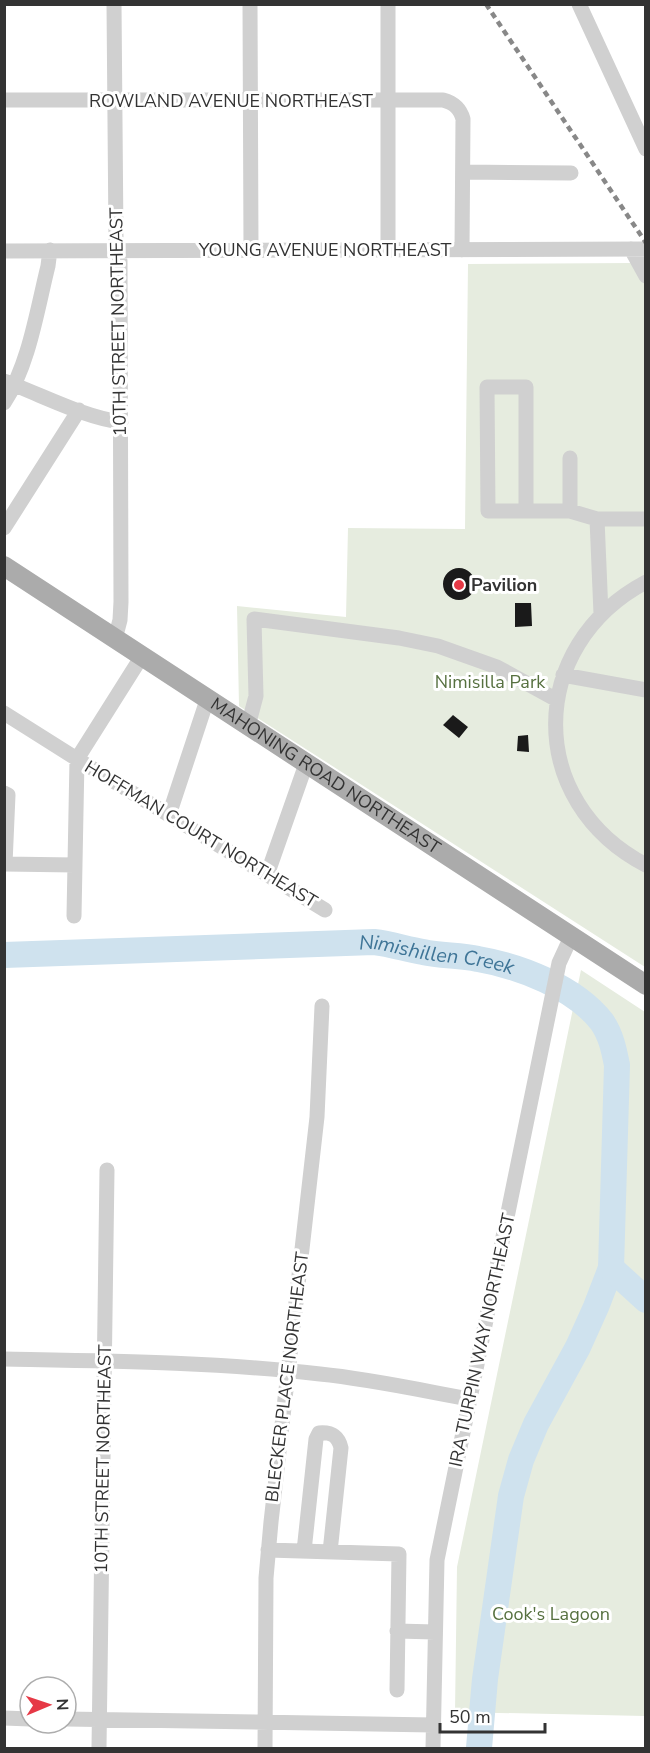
<svg xmlns="http://www.w3.org/2000/svg" width="650" height="1753" font-family="'Nunito Sans',sans-serif">
	<style>
		.green { fill: #e6ecdf }
		.lines { fill: none; stroke-linecap: round; stroke-linejoin: round }
		.river { stroke: #cfe2ee; stroke-width: 26 }
		.building { fill: #1a1a1a }
		.minor { stroke: #d0d0d0; stroke-width: 15 }
		.major { stroke: #ababab; stroke-width: 20 }
		.rail { stroke: #888; stroke-width: 4.5; stroke-dasharray: 6 4.5; stroke-linecap: butt }
		.poi-dot { fill: #e63946; stroke: #fff; stroke-width: 2 }
		.labels { text-anchor: middle; dominant-baseline: central; stroke-width: 6; stroke-linejoin: round; paint-order: stroke }
		.street-label { font-size: 18px; fill: #333; stroke: #fff }
		.poi-label { font-size: 18px; font-weight: bold; fill: #333; stroke: #fff; text-anchor: start }
		.park-label { font-size: 18px; fill: #56703f; stroke: #fff }
		.water-label { font-size: 20px; font-style: italic; fill: #3f7597; stroke: #fff }
	</style>
	<rect width="100%" height="100%" fill="#fff"/>
	<path class="green" d="M 632,263 L 646,283 L 645,967 L 239,706 L 237,606 L 346,617 L 348,528 L 465,529 L 468,264 Z
		M 581,970 L 645,1012 L 645,1716 L 455,1712 L 457,1567 Z"/>
	<g class="lines">
		<g class="river">
			<path id="s1" d="M 4,955 L 374,942 C 391,944 406,949 423,952 C 441,956 460,955 478,959 C 519,966 575,987 602,1022 C 611,1035 614,1050 617,1065 L 611,1268 L 596,1307 L 578,1347 L 536,1424 L 521,1460 L 511,1496 L 485,1679 L 479,1748"/>
			<path d="M 611,1268 L 646,1300"/>
		</g>
	</g>
	<path class="building" d="M443 584a16 16 0 1 1 32 0a16 16 0 1 1-32 0Z
		M 515,603 L 531,603 L 532,626 L 515,627 Z
		M 453,715 L 468,727 L 459,738 L 443,725 Z
		M 528,735 L 529,752 L 517,751 L 518,736 Z"/>
	<g class="lines">
		<path class="minor" d="M 114,4 L 116,239 L 120,261 L 121,602 L 120,620 L 115,639
			M 250,4 L 251,250
			M 388,4 L 388,250
			M 579,4 L 646,149
			M 4,100 L 443,100 C 454,103 460,108 463,119 L 462,250
			M 464,172 L 571,173
			M 631,249 L 646,276
			M 4,251 L 646,249
			M 4,381 C 40,394 85,418 121,422
			M 4,403 C 29,365 37,310 48,266 L 50,250
			M 570,458 L 570,511
			M 526,511 L 526,387 L 487,387 L 488,511 L 570,511 L 597,519 L 646,519
			M 597,519 L 601,614
			M 4,528 L 79,410
			M 646,582 C 526,646 525,802 646,865
			M 563,675 L 646,690
			M 4,713 L 77,759 L 325,910
			M 248,726 L 256,696 L 254,619 L 399,638 L 438,646 L 497,667 L 557,700
			M 4,793 L 8,795 L 5,864
			M 169,815 L 207,700
			M 4,864 L 75,865
			M 267,875 L 306,764
			M 74,916 L 77,759 L 142,656
			M 4,1359 C 110,1361 215,1362 320,1374 C 370,1379 420,1390 469,1399
			M 268,1550 L 399,1554 L 397,1690
			M 304,1551 L 316,1439 L 319,1433 C 331,1432 338,1435 341,1448 L 330,1552
			M 397,1631 L 435,1632
			M 4,1718 L 30,1719
			M 66,1719 L 433,1725
			M 99,1748 L 107,1170
			M 265,1748 L 266,1578 L 271,1522 L 317,1117 L 322,1006
			M 433,1748 L 437,1560 L 559,963 L 571,937"/>
		<path class="major" id="s2" d="M 4,566 L 646,985"/>
		<path class="rail" d="M 486,4 L 646,243"/>
	</g>
	<circle class="poi-dot" cx="459" cy="585" r="6"/>
	<g class="labels">
		<g class="street-label">
			<text x="231" y="101">ROWLAND AVENUE NORTHEAST</text>
			<text x="325" y="250">YOUNG AVENUE NORTHEAST</text>
			<text transform="translate(118 322) rotate(-91)">10TH STREET NORTHEAST</text>
			<text stroke="none"><textPath href="#s2" startOffset="384">MAHONING ROAD NORTHEAST</textPath></text>
			<text transform="translate(201 834) rotate(31)">HOFFMAN COURT NORTHEAST</text>
			<text transform="translate(482 1340) rotate(-78)">IRA TURPIN WAY NORTHEAST</text>
			<text transform="translate(287 1377) rotate(-83)">BLECKER PLACE NORTHEAST</text>
			<text transform="translate(103 1459) rotate(-89)">10TH STREET NORTHEAST</text>
		</g>
		<g class="poi-label">
			<text x="471" y="585">Pavilion</text>
		</g>
		<g class="park-label">
			<text x="490" y="682">Nimisilla Park</text>
			<text x="551" y="1614">Cook's Lagoon</text>
		</g>
		<g class="water-label">
			<text stroke="none"><textPath href="#s1" startOffset="434">Nimishillen Creek</textPath></text>
		</g>
	</g>
	<rect width="650" height="1753" fill="none" stroke="#333333" stroke-width="12"/>
	<g transform="translate(48 1705) rotate(88)"><circle r="28" fill="#ffffff" stroke="#adadad" stroke-width="1.5"/>
	<path d="M0-4.5L10 22L0 15L-10 22Z" fill="#e63946"/>
	<text y="-9" font-size="16" font-weight="bold" text-anchor="middle" fill="#333333">N</text>
	</g>
	<path d="M440 1723v9h105v-9" fill="none" stroke="#333333" stroke-width="3"/>
	<text x="449" y="1723" font-size="18" fill="#333333" stroke="#ffffff" stroke-width="4.5" paint-order="stroke">50 m</text>
</svg>
